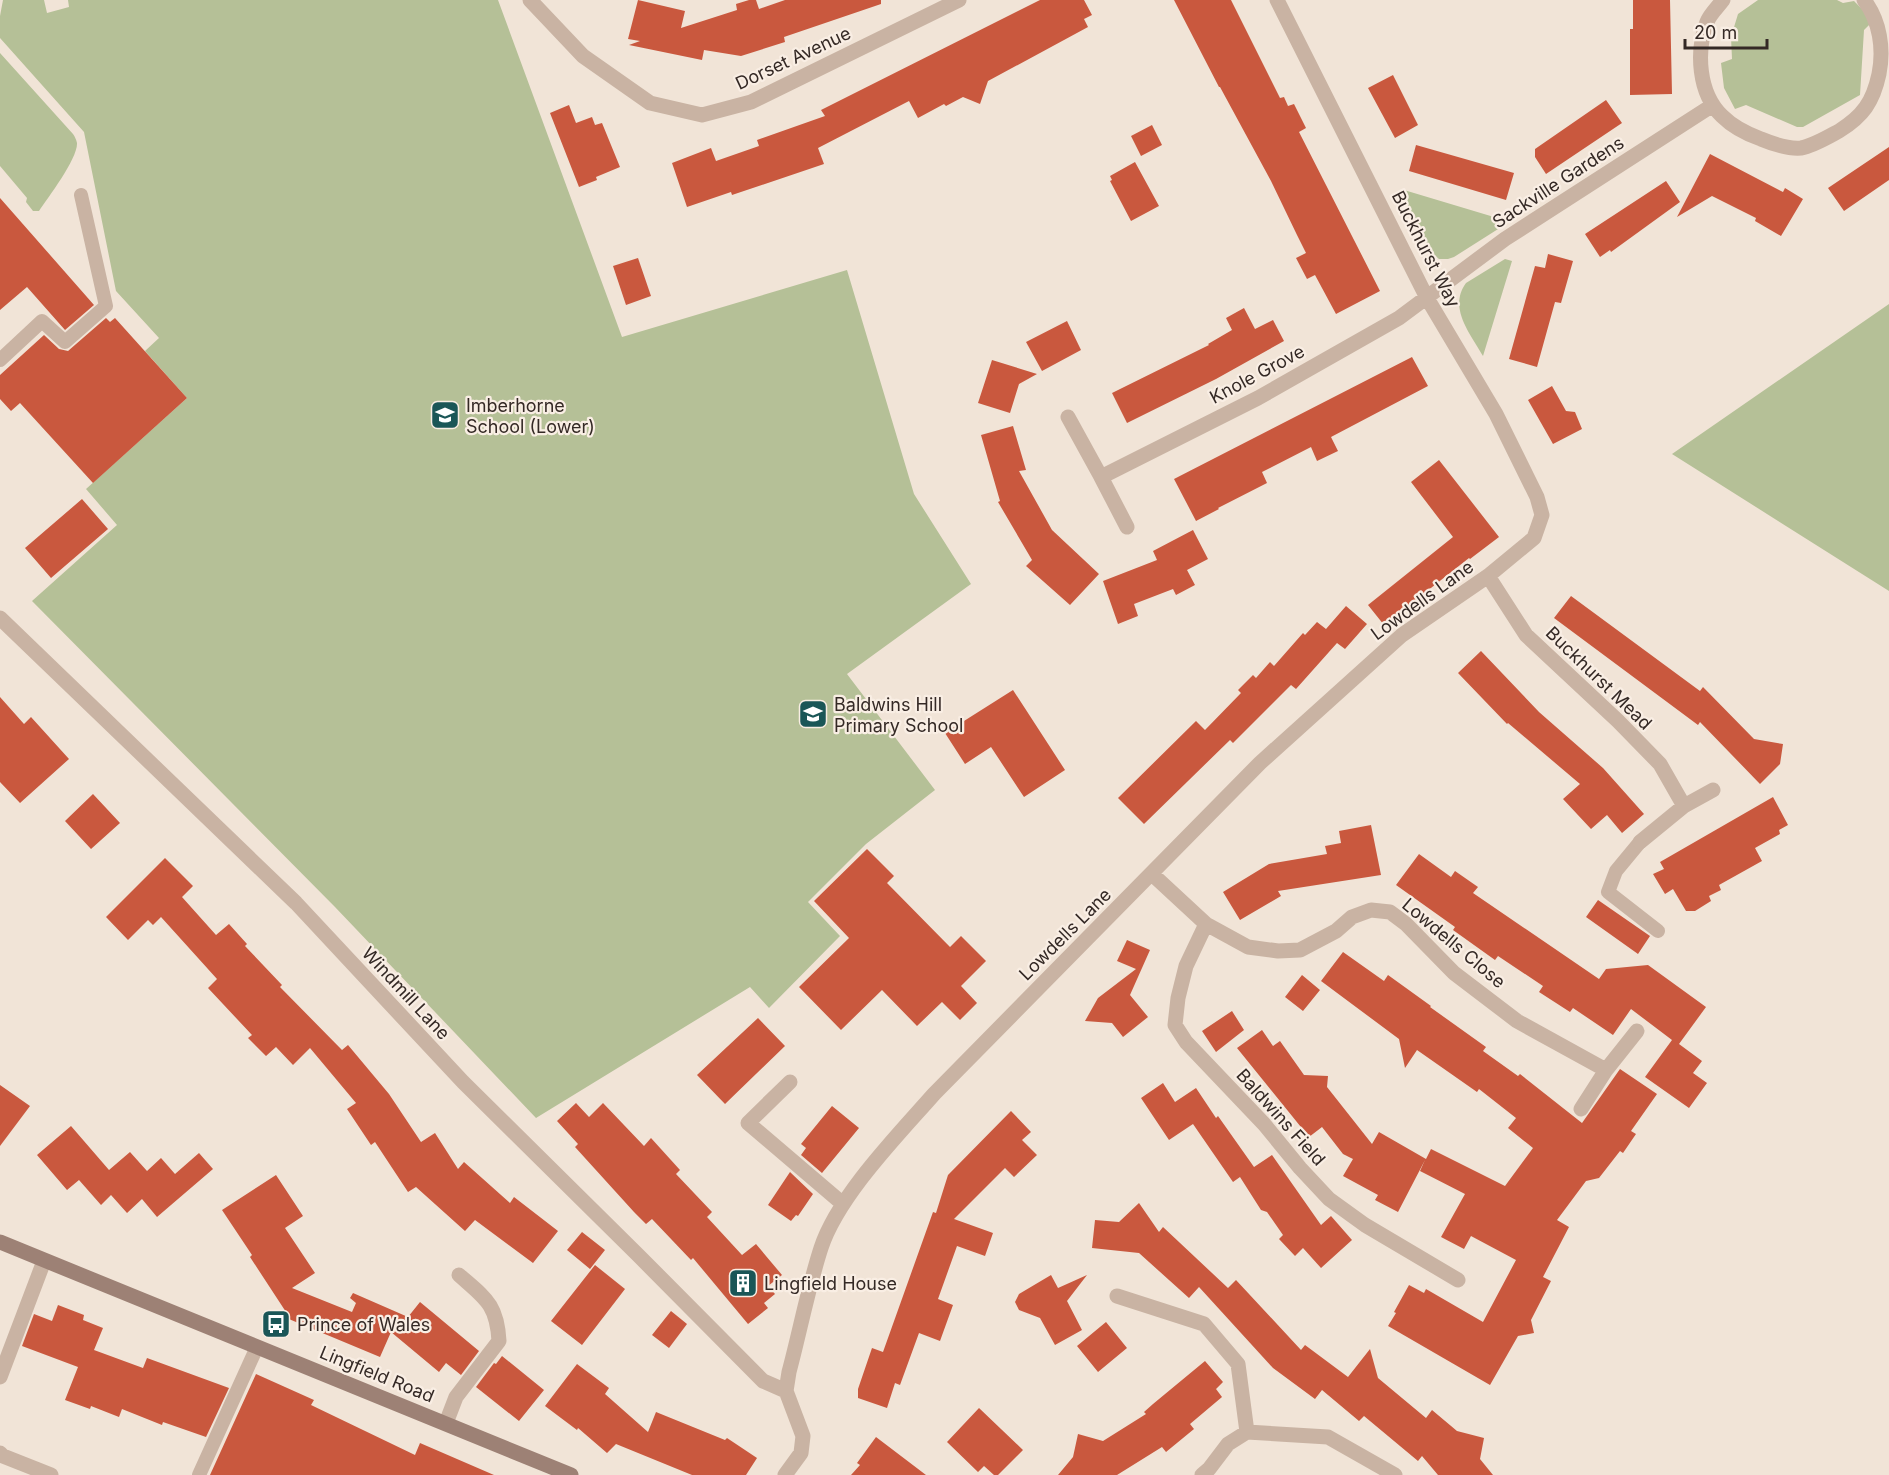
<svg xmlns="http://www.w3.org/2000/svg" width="1889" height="1475" font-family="Inter,sans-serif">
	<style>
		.green { fill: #b5c097 }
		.building { fill: #c9583e }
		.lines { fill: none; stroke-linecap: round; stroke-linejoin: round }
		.lane { stroke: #c9b3a3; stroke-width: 14 }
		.street { stroke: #c9b3a3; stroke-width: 15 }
		.secondary { stroke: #9d8175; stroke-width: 15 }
		.labels { text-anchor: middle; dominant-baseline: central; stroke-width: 4.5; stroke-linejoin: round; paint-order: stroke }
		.street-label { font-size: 18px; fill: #342925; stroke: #f9eee4 }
		.poi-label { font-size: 18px; fill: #342925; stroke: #f9eee4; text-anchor: start }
	</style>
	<rect width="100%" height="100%" fill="#f1e4d7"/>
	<path class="green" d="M 3,0 L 44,0 L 47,13 L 69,7 L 68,0 L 498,0 L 622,337 L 847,270 L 914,494 L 971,584 L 847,674 L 935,790 L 866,844 L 808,902 L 840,936 L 769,1008 L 750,987 L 536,1118 L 335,907 L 32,601 L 117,525 L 86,489 L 187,398 L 145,351 L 159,338 L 116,291 L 84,132 L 0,38 L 0,16 Z
		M 1758,0 L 1837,0 L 1843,3 L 1854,1 L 1864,11 L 1871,23 L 1864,30 L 1860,95 L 1803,127 L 1797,127 L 1746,105 L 1735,109 L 1724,88 L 1721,63 L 1732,59 L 1731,37 L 1738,14 Z
		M 0,53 L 73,134 C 75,137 76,139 77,143 C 78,158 48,198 39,211 L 33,211 L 26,202 L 27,198 L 0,166 Z
		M 1404,190 L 1504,220 L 1506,224 L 1454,257 L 1448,259 L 1439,259 L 1429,250 L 1400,198 Z
		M 1505,259 L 1512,261 L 1483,356 C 1470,333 1448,308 1466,283 Z
		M 1889,304 L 1889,591 L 1672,454 Z"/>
	<path class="building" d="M 638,0 L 685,11 L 681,28 L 737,10 L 736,4 L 749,0 L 756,0 L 759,9 L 785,0 L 881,0 L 881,4 L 784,37 L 785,42 L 741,56 L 704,50 L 702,60 L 629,45 L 640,41 L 628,39 Z
		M 1040,0 L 1084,0 L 1092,15 L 1084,19 L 1088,27 L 988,81 L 980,104 L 963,97 L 946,106 L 944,104 L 918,118 L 909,101 L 818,148 L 824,164 L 732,195 L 731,192 L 687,207 L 672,163 L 711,148 L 716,161 L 759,146 L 757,140 L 825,116 L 821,110 Z
		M 1174,0 L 1231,0 L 1280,98 L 1284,97 L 1288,106 L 1294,104 L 1306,128 L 1299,132 L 1380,291 L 1336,314 L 1315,275 L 1307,279 L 1296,258 L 1306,253 L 1297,235 L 1271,181 L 1220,87 L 1219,87 Z
		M 1633,0 L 1670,0 L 1672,94 L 1630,95 L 1630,29 L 1633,29 Z
		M 1393,75 L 1418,125 L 1395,138 L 1368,88 Z
		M 1606,100 L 1622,123 L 1546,174 L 1535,157 L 1535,149 Z
		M 569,105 L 576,123 L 592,117 L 595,125 L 602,123 L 620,167 L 596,177 L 597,180 L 579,187 L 550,113 Z
		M 1152,125 L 1162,145 L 1141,156 L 1131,136 Z
		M 1416,145 L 1514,173 L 1506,200 L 1409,171 Z
		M 1889,147 L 1889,180 L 1844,211 L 1828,188 Z
		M 1710,154 L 1783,192 L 1785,188 L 1803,199 L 1781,236 L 1755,221 L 1756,218 L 1712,196 L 1677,217 Z
		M 1135,162 L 1159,206 L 1131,221 L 1110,181 L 1112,180 L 1110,176 Z
		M 1666,181 L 1680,202 L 1611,252 L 1610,250 L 1600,257 L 1585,234 Z
		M 0,198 L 94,305 L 65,330 L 27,287 L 0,310 Z
		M 1548,254 L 1573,261 L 1561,303 L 1555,302 L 1537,367 L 1509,359 L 1535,266 L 1545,268 Z
		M 638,258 L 651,296 L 626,305 L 613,266 Z
		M 1244,308 L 1255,329 L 1273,320 L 1284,341 L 1216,379 L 1127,423 L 1112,393 L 1209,345 L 1208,344 L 1232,330 L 1226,318 Z
		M 106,318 L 110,322 L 115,318 L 187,398 L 93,483 L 20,403 L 11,411 L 0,399 L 0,375 L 44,335 L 59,349 L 68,351 Z
		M 1067,321 L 1081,350 L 1042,371 L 1026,342 Z
		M 1412,357 L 1428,386 L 1331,437 L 1338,451 L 1317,461 L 1311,447 L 1262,472 L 1267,483 L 1218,508 L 1219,509 L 1196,521 L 1174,479 Z
		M 992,360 L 1037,374 L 1019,384 L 1010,413 L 978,403 Z
		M 1552,386 L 1566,411 L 1575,412 L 1582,429 L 1553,444 L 1528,400 Z
		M 1013,426 L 1026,470 L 1019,471 L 1052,530 L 1099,574 L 1070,605 L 1026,566 L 1032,560 L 998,502 L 1000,501 L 981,435 Z
		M 1439,460 L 1499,537 L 1470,559 L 1469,558 L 1384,625 L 1368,605 L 1453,537 L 1411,482 Z
		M 82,499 L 108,529 L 51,578 L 25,548 Z
		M 1193,530 L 1208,559 L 1187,570 L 1195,585 L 1176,595 L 1173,589 L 1134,604 L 1138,616 L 1118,624 L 1103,581 L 1157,560 L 1153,551 Z
		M 1571,596 L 1700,691 L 1703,687 L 1754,739 L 1783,744 L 1780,764 L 1760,784 L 1700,722 L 1698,725 L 1554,618 Z
		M 1346,606 L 1367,624 L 1345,649 L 1337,643 L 1296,689 L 1291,685 L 1233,743 L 1230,740 L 1144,824 L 1118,798 L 1196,721 L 1205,730 L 1241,693 L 1238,690 L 1253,675 L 1256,678 L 1270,662 L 1274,666 L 1303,633 L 1305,635 L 1317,622 L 1326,629 Z
		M 1481,651 L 1539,712 L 1603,768 L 1644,814 L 1622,833 L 1607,815 L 1591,829 L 1563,799 L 1580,784 L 1508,723 L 1507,724 L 1458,673 Z
		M 1013,690 L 1065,770 L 1024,797 L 991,747 L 965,764 L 945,733 Z
		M 0,697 L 24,724 L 31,717 L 69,759 L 20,803 L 0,782 Z
		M 93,794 L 120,823 L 91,849 L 65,821 Z
		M 1773,797 L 1788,825 L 1779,830 L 1780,834 L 1755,848 L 1762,861 L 1719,885 L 1721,890 L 1709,896 L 1711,901 L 1695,911 L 1686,911 L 1673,889 L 1665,894 L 1653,874 L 1664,869 L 1660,862 Z
		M 1371,825 L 1381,875 L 1278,891 L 1281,896 L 1240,920 L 1223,892 L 1269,864 L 1327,854 L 1325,846 L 1341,843 L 1339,831 Z
		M 867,849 L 894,876 L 887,883 L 950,947 L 961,936 L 986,961 L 961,986 L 977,1003 L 960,1020 L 942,1002 L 917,1026 L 882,990 L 841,1030 L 799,987 L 849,938 L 814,901 Z
		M 1419,854 L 1451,877 L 1455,871 L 1478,887 L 1473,893 L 1599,979 L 1606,969 L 1648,965 L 1706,1007 L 1679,1044 L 1702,1061 L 1693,1073 L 1707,1083 L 1689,1108 L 1645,1077 L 1672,1040 L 1631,1009 L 1613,1035 L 1573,1008 L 1570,1012 L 1539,992 L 1543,986 L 1498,956 L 1495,960 L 1453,930 L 1455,927 L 1396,885 Z
		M 165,858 L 193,886 L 182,897 L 216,935 L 229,924 L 247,944 L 245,946 L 282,985 L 280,987 L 342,1050 L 348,1045 L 389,1094 L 421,1142 L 435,1133 L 458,1169 L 464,1162 L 510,1203 L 514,1197 L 558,1231 L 533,1263 L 475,1220 L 465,1231 L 416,1187 L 408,1192 L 375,1142 L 371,1145 L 347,1109 L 356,1103 L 310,1048 L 293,1065 L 276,1047 L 266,1056 L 248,1038 L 252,1035 L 208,988 L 217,979 L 161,917 L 153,925 L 148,920 L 128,940 L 106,917 Z
		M 1598,900 L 1650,936 L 1638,954 L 1586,917 Z
		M 1127,940 L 1150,950 L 1130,995 L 1148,1017 L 1123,1037 L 1112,1023 L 1085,1021 L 1098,998 L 1136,969 L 1117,961 Z
		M 1343,952 L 1384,981 L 1388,975 L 1431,1006 L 1430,1007 L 1486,1047 L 1483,1051 L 1518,1076 L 1520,1074 L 1582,1123 L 1620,1069 L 1657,1094 L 1631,1131 L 1636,1134 L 1623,1153 L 1620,1151 L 1599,1178 L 1586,1181 L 1557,1220 L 1569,1227 L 1543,1277 L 1551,1281 L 1531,1320 L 1534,1333 L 1518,1336 L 1490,1385 L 1388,1326 L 1396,1313 L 1394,1312 L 1409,1285 L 1424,1293 L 1426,1289 L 1483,1322 L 1516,1260 L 1471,1236 L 1464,1249 L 1441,1237 L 1465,1194 L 1420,1171 L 1425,1160 L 1398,1212 L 1375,1200 L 1378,1195 L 1343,1176 L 1353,1159 L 1343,1154 L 1322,1127 L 1309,1137 L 1237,1048 L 1262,1030 L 1273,1046 L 1280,1041 L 1304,1075 L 1328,1076 L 1327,1087 L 1372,1144 L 1379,1132 L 1426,1159 L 1431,1149 L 1505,1186 L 1533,1148 L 1508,1128 L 1516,1118 L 1479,1089 L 1477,1092 L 1417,1050 L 1405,1068 L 1399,1039 L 1321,981 Z
		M 1302,975 L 1320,990 L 1303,1011 L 1285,997 Z
		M 1232,1011 L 1244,1030 L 1216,1052 L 1202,1031 Z
		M 758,1018 L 785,1046 L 725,1104 L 697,1075 Z
		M 1163,1083 L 1175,1102 L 1196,1088 L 1216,1118 L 1218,1116 L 1254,1167 L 1272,1155 L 1321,1225 L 1331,1216 L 1352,1240 L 1321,1268 L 1303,1248 L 1295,1256 L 1279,1239 L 1283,1235 L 1267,1212 L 1261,1210 L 1240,1177 L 1233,1182 L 1193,1124 L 1169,1140 L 1141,1098 Z
		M 0,1085 L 30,1106 L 0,1146 Z
		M 576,1103 L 589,1117 L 603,1103 L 644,1146 L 651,1138 L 680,1170 L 676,1174 L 712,1212 L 707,1217 L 742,1255 L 756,1244 L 782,1275 L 768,1286 L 775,1294 L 764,1303 L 768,1308 L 748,1324 L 693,1258 L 691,1260 L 652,1219 L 646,1224 L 634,1212 L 575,1147 L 578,1144 L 557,1121 Z
		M 832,1106 L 859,1128 L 822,1173 L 801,1155 L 806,1148 L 801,1144 Z
		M 1011,1111 L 1031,1132 L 1022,1140 L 1037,1155 L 1014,1177 L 1005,1168 L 954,1219 L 993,1233 L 985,1256 L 957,1246 L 938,1299 L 953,1305 L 940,1341 L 919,1333 L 900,1385 L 895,1383 L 887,1408 L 858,1398 L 858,1389 L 872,1348 L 883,1352 L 933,1212 L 936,1213 L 948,1175 Z
		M 71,1126 L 109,1170 L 130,1152 L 147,1171 L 161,1158 L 175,1174 L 199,1153 L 213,1169 L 157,1217 L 142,1199 L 127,1213 L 111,1195 L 101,1205 L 79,1180 L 67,1190 L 37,1155 Z
		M 790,1172 L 813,1194 L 798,1216 L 796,1215 L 791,1221 L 768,1205 Z
		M 276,1175 L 303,1216 L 285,1228 L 315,1273 L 292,1288 L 352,1312 L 356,1303 L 350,1298 L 353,1293 L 408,1317 L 420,1302 L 479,1351 L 461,1375 L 446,1363 L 439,1372 L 391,1332 L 380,1357 L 284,1317 L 286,1312 L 250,1257 L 252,1255 L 222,1210 Z
		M 1139,1203 L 1159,1232 L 1163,1227 L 1228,1288 L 1236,1280 L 1301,1350 L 1305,1345 L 1348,1377 L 1370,1349 L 1378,1378 L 1426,1418 L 1432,1410 L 1457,1431 L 1484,1438 L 1480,1459 L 1493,1475 L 1438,1475 L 1422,1456 L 1418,1461 L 1364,1416 L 1359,1421 L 1322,1390 L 1315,1399 L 1273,1368 L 1199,1287 L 1189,1298 L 1139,1253 L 1092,1248 L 1095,1220 L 1119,1222 Z
		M 582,1232 L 605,1250 L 590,1269 L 567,1250 Z
		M 595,1265 L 625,1289 L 582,1345 L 551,1321 Z
		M 1051,1275 L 1058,1288 L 1087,1275 L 1067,1301 L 1082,1330 L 1055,1345 L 1040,1318 L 1019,1310 L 1015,1302 L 1019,1294 Z
		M 58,1305 L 84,1315 L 83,1320 L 103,1328 L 94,1350 L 143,1368 L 147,1358 L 229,1388 L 206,1437 L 163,1422 L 162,1425 L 122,1409 L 119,1417 L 91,1406 L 90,1409 L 65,1400 L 78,1367 L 22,1346 L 34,1314 L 52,1321 Z
		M 671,1311 L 687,1324 L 669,1348 L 652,1335 Z
		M 1106,1322 L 1127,1348 L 1098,1372 L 1077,1346 Z
		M 502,1356 L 544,1390 L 519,1421 L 476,1387 L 494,1363 L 496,1364 Z
		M 1205,1361 L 1223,1382 L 1216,1389 L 1222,1397 L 1190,1424 L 1194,1429 L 1166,1452 L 1162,1447 L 1117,1475 L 1058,1475 L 1073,1457 L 1078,1434 L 1103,1441 L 1146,1414 L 1144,1412 L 1153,1404 Z
		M 577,1364 L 609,1388 L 605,1394 L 648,1432 L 656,1412 L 725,1440 L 727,1438 L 757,1458 L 746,1475 L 692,1475 L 616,1444 L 607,1453 L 578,1428 L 577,1430 L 545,1406 Z
		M 256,1374 L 314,1400 L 311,1405 L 415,1455 L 420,1443 L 494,1475 L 210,1475 Z
		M 979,1408 L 1023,1450 L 998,1475 L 994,1475 L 984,1466 L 978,1472 L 947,1442 Z
		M 876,1437 L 926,1475 L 851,1475 L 860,1465 L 857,1463 Z"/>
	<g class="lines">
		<path class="lane" d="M 0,360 L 42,321 L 65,342 L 106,306 L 81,195
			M 1640,842 L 1616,871 L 1608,892 L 1658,931
			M 199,1475 L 257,1347"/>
		<path class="street" d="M 530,0 L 583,56 L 650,103 L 702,115 L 751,102 L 959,0
			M 1723,0 C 1718,7 1710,14 1707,22 C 1696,51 1698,93 1722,116 C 1733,127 1747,134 1761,139 C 1773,144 1789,149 1801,148 C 1813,146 1828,137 1839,131 C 1863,116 1873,102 1879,74 C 1884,49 1880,21 1864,0
			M 1068,417 L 1101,477
			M 1127,527 L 1101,477 L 1258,398 L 1399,318 L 1505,239 L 1713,105
			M 1488,576 L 1526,635 L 1618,721 L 1660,764 L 1684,806
			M 0,618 L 296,903 L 463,1082 L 639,1256 L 763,1381 L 786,1391
			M 1640,842 L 1684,806 L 1713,790
			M 1152,874 L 1206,924 L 1248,947 L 1278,951 L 1300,950 L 1336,931 L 1352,917 L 1371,910 L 1390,912 L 1406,924 L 1454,973 L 1517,1021 L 1606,1070
			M 1206,924 L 1186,966 L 1178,998 L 1175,1025 L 1186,1042 L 1264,1124 L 1300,1168 L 1329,1199 L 1365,1225 L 1458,1280
			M 790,1082 L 748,1123 L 843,1204
			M 1581,1109 L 1606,1070 L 1637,1031
			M 1117,1296 L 1204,1324 L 1238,1364 L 1247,1432
			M 0,1377 L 44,1261
			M 446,1423 L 456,1397 L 499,1341 C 497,1304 485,1298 459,1275
			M 0,1453 L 3,1456 L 51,1475
			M 785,1475 L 801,1453 L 803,1436 L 786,1391 L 789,1372 C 800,1331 808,1288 821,1248 C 838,1196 898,1135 934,1094 L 1260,763 L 1402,635 L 1488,576 L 1534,538 L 1542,515 L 1537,497 L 1496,414 L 1427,298 L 1277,0
			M 1202,1475 L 1209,1469 L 1228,1444 L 1247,1432 L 1328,1437 L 1395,1475"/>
		<path class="secondary" d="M 0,1242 L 571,1475"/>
	</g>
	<defs>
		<g id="school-square" transform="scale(1.5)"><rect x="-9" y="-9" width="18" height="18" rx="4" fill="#1a5657" stroke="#f9eee4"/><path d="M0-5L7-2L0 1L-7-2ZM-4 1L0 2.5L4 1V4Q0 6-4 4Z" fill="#fff"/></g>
		<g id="building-square" transform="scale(1.5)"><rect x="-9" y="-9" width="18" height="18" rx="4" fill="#1a5657" stroke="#f9eee4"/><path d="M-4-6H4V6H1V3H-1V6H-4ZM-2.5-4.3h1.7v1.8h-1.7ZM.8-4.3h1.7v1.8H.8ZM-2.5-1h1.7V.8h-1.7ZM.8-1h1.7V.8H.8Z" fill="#fff"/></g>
		<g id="bus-square" transform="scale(1.5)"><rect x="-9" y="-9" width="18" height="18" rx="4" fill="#1a5657" stroke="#f9eee4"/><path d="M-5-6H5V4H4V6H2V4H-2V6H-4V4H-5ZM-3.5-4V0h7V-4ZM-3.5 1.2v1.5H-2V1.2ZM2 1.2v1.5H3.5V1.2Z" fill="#fff"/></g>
	</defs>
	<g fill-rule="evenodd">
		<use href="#school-square" x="445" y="415"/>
		<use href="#school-square" x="813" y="714"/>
		<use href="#building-square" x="743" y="1283"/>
		<use href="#bus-square" x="276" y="1324"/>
	</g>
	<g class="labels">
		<g class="street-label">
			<text transform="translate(793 58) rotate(-25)">Dorset Avenue</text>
			<text transform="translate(1558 182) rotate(-33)">Sackville Gardens</text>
			<text transform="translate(1426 249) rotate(63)">Buckhurst Way</text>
			<text transform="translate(1257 374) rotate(-28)">Knole Grove</text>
			<text transform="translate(1422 600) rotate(-36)">Lowdells Lane</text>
			<text transform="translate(1599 678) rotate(44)">Buckhurst Mead</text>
			<text transform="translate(1065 934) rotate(-45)">Lowdells Lane</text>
			<text transform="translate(1454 943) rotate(40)">Lowdells Close</text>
			<text transform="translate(406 993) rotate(47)">Windmill Lane</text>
			<text transform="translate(1281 1117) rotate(48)">Baldwins Field</text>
			<text transform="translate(377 1374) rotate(22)">Lingfield Road</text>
		</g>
		<g class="poi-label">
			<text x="466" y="405">Imberhorne<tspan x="466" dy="21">School (Lower)</tspan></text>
			<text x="834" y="704">Baldwins Hill<tspan x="834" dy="21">Primary School</tspan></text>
			<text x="764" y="1283">Lingfield House</text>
			<text x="297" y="1324">Prince of Wales</text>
		</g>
	</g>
	<path d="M1685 39v9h82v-9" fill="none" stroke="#342925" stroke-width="3"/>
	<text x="1694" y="39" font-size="18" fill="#342925" stroke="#f9eee4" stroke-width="4.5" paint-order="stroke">20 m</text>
</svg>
